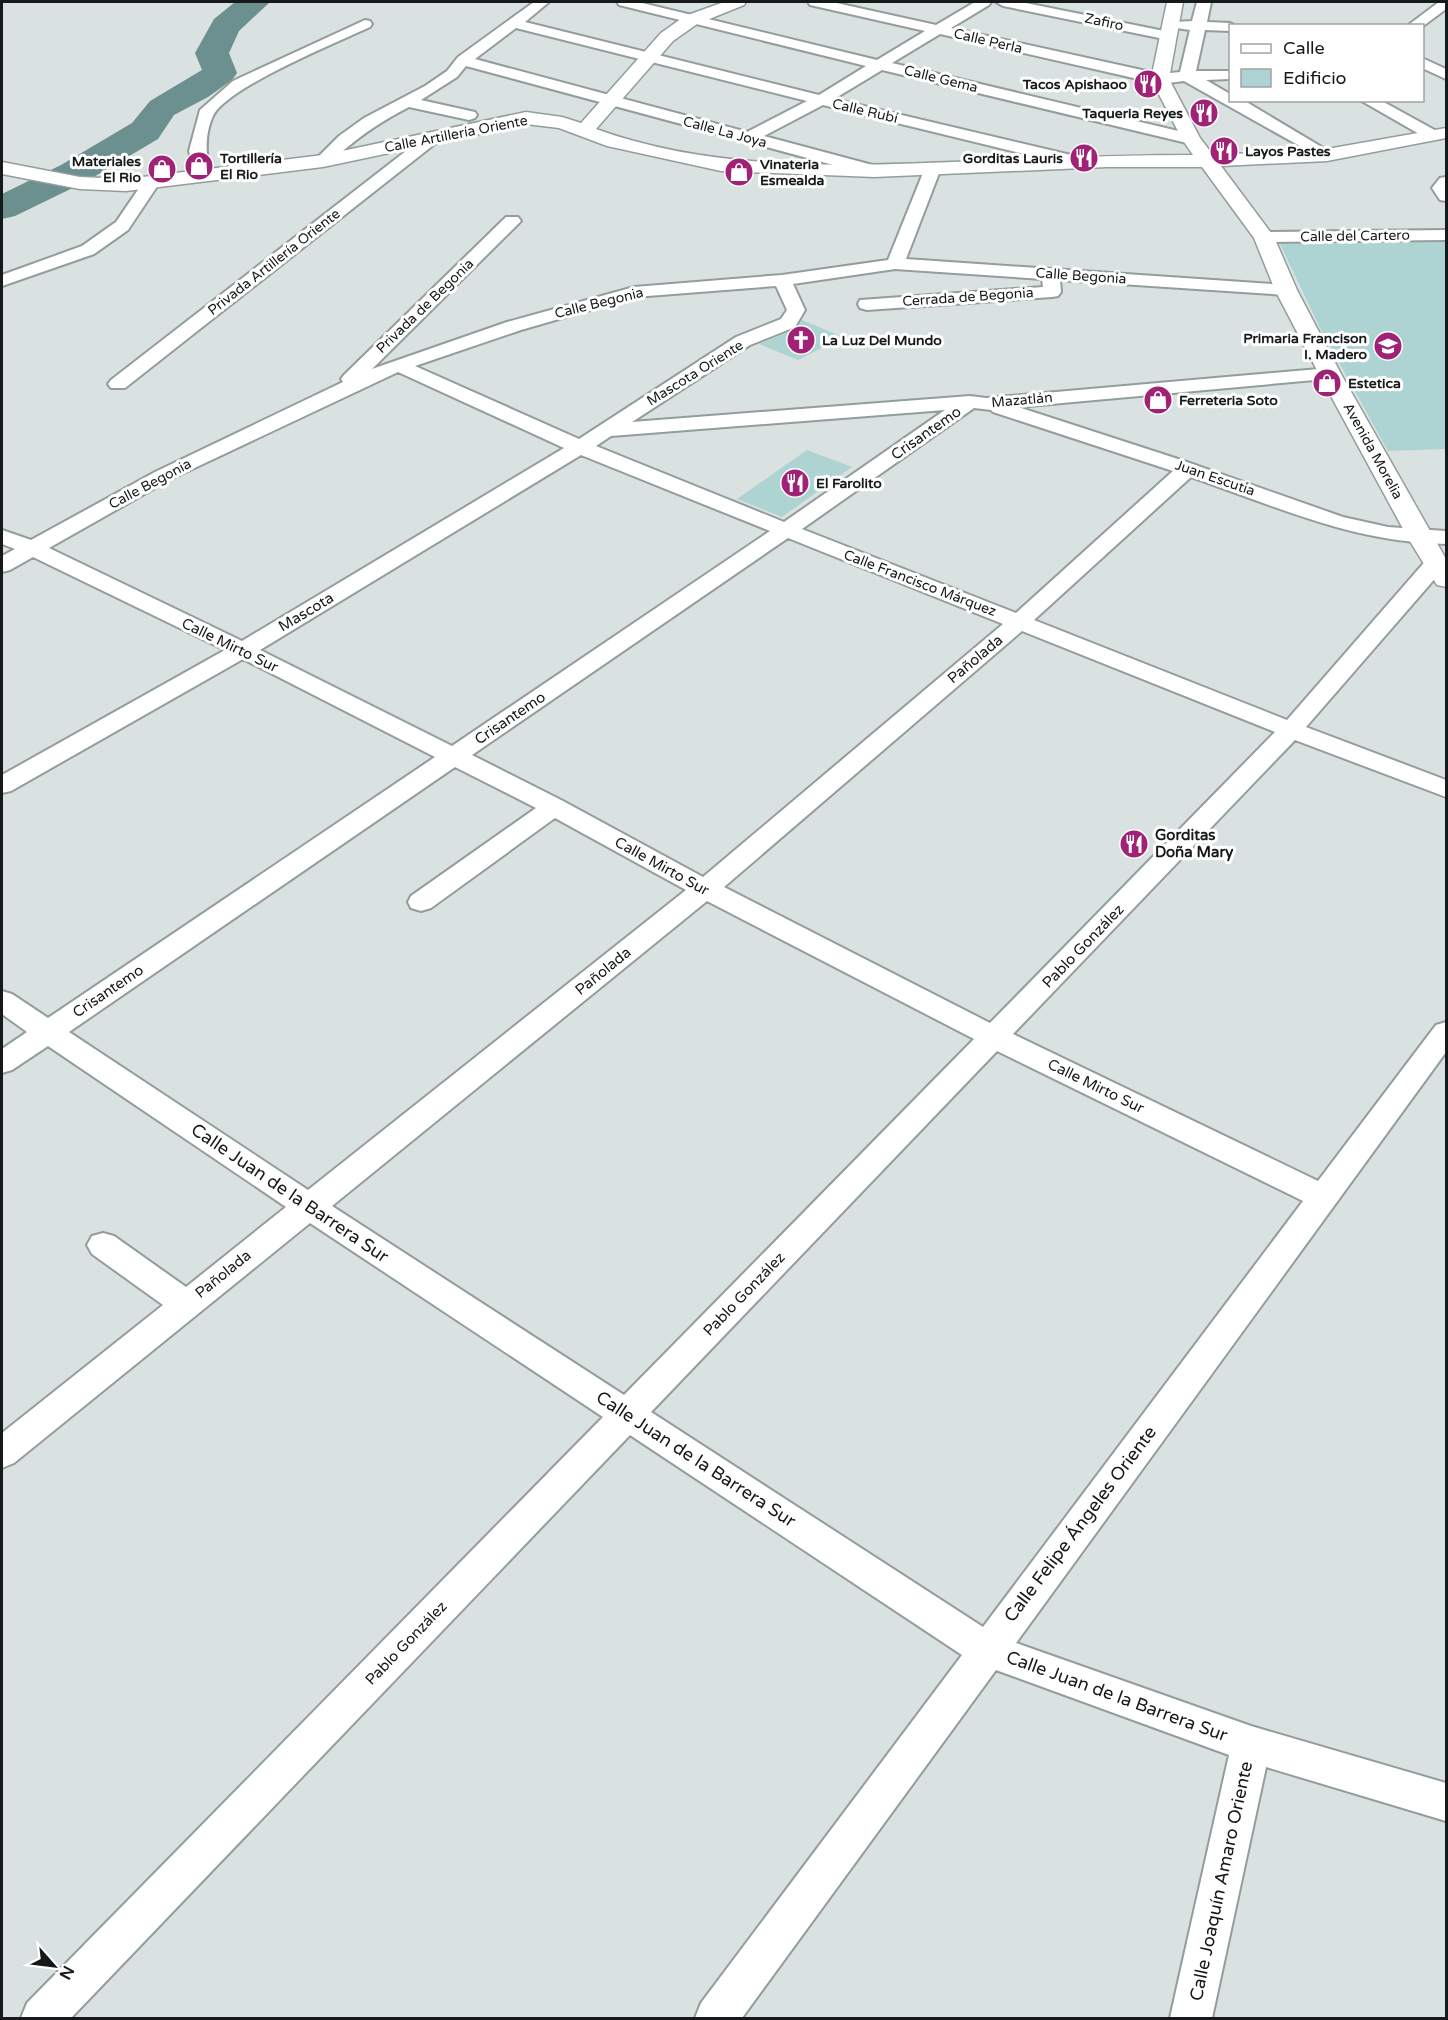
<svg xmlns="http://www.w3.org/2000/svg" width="1448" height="2020" font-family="'Varela Round',sans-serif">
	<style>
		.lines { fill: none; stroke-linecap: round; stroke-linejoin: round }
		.river { fill: #6b908f; fill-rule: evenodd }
		.building { fill: #add4d3 }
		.minor-casing { stroke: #949c9c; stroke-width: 4 }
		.tertiary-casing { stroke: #949c9c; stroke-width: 3 }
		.minor { fill: #fff; fill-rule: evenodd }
		.tertiary { fill: #fff; fill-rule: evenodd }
		.labels { text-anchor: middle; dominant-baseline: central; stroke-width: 6; stroke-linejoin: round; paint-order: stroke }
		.far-street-label { font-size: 14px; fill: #161919; stroke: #fff }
		.far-poi-label { font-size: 14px; font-weight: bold; fill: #161919; stroke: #fff; text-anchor: start }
		.street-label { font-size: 15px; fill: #161919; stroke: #fff }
		.poi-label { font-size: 15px; font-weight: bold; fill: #161919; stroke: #fff; text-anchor: start }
		.near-street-label { font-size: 18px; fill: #161919; stroke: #fff }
	</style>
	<rect width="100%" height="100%" fill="#d9e1e1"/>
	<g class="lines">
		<path class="river" d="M 235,2 L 270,2 L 239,31 L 229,53 L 237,73 L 232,80 L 208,97 L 174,115 L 158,139 L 87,181 L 15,216 L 2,219 L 2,194 L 61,165 L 132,123 L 150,101 L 202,70 L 195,53 L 214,19 Z"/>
	</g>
	<path class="building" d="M 1446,242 L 1446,449 L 1388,451 L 1322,332 L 1280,244 Z
		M 802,320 L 843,337 L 798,360 L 759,344 L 796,329 Z
		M 807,450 L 852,467 L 782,517 L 737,499 Z"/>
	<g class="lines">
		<g class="minor-casing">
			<path id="minor" d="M 534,2 L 549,2 L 525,22 L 819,95 L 866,66 L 619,5 L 617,2 L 638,2 L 877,60 L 925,31 L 810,5 L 808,2 L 832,2 L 936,25 L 975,2 L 991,2 L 989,5 L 951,28 L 1160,74 L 1180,72 L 1190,30 L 1176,28 L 1174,25 L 1176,22 L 1192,21 L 1197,2 L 1211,2 L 1207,22 L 1230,23 L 1236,26 L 1230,26 L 1230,31 L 1205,30 L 1196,71 L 1230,71 L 1230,79 L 1206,80 L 1230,94 L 1230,100 L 1243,100 L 1335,155 L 1333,158 L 1321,158 L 1184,81 L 1160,84 L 940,34 L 892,63 L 1191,134 L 1199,139 L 1191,144 L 882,70 L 834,99 L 1088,159 L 1090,163 L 1082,168 L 823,105 L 764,136 L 880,167 L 882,171 L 880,175 L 874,176 L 466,66 L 457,77 L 421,100 L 475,112 L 477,115 L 475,118 L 469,120 L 409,107 C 378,123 353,140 329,164 L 317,164 L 315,161 L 317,158 L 339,136 L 364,118 L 425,86 L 447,71 L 458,57 ZM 516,28 L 807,101 L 747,132 L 475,59 Z
				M 996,2 L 1021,2 L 1169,32 L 1176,36 L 1169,40 L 1003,6 Z
				M 1439,2 L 1446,2 L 1446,9 L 1422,27 L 1407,26 Z
				M 365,20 L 370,21 L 372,24 L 370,27 C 338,42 227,87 213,116 C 204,135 206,156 210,175 L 208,179 L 196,179 L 189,151 L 200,110 L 233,81 Z
				M 1422,58 L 1446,69 L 1446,79 L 1422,68 Z
				M 1360,100 L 1380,100 L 1440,133 L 1442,136 L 1440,139 L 1428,139 Z
				M 430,135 L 438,140 L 436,143 L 125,388 L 111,388 L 108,384 L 111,380 L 424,137 Z
				M 933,163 L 941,168 L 906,259 L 1286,285 L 1292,286 L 1295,290 L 1292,294 L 1286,295 L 1060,280 L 1061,292 L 1058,296 L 1052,297 L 867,310 L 860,308 L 858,304 L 860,300 L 1043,287 L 1042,279 L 895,269 L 793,284 L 805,310 L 795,327 L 750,345 L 632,422 L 970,396 L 986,398 L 1330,368 L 1337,370 L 1340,374 L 1337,378 L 1018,407 L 1181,460 L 1343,517 L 1388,527 L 1446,531 L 1446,544 C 1352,542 1278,507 1191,477 L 1034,620 L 1287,720 L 1429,557 L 1437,555 L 1445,557 L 1445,567 L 1306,727 L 1446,780 L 1446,797 L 1295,740 L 1013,1034 L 1318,1181 L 1436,1025 L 1446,1022 L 1446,1052 L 1016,1643 L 1251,1726 L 1446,1783 L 1446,1821 L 1266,1767 L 1212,2018 L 1170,2018 L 1229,1755 L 996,1670 L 742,2018 L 695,2018 L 701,2003 L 962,1655 L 630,1435 L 71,2018 L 21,2018 L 27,2003 L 603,1417 L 310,1223 L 14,1463 L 2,1468 L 2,1433 L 163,1305 L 92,1254 L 87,1245 L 92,1236 L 103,1233 L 114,1236 L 186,1287 L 286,1207 L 48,1046 L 12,1070 L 2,1073 L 2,1049 L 27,1032 L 2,1014 L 2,991 L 12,994 L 48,1018 L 435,757 L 243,659 L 11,791 L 2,793 L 2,775 L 225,650 L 33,557 L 10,570 L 2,572 L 2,556 L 15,549 L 2,544 L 2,530 L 31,540 L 155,472 L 343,382 L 341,379 L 344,375 L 506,217 L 518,217 L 521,221 L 372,369 L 507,322 L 634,287 L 782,275 L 888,260 L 925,168 ZM 776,286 L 787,310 L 781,319 L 736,337 L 579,439 L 415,366 L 521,330 L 635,297 ZM 398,372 L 564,448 L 242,641 L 49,548 L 169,480 ZM 974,408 L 991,410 L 993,412 L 1173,471 L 1016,613 L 802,529 ZM 945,410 L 784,522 L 596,446 L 611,436 ZM 581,455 L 770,531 L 452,746 L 260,650 ZM 788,538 L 1003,624 L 703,877 L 563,801 L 472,755 ZM 1022,631 L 1275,732 L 990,1023 L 724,887 ZM 455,767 L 536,808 L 411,896 L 408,902 L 411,908 L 421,911 L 431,908 L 555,818 L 686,890 L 308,1190 L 69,1032 ZM 707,901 L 974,1039 L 624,1395 L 332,1206 ZM 997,1051 L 1303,1201 L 983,1627 L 651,1412 Z
				M 152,177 L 160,182 L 128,230 L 94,254 L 2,286 L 2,275 L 82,246 L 116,222 L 146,178 Z
				M 1446,177 L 1446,201 L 1440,200 L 1432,188 L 1440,178 Z
				M 1446,230 L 1446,240 L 1264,242 L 1258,241 L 1255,237 L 1258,233 L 1264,232 Z"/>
		</g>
		<g class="tertiary-casing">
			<path id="tertiary" d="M 724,2 L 746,2 L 744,5 L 697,24 L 673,41 L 596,129 C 717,173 852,166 979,161 C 1051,158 1122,155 1193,155 L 1182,139 L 1151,79 L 1167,2 L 1183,2 L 1169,79 L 1200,138 L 1213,155 L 1327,149 L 1446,128 L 1446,138 L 1327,161 L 1221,166 L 1274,237 L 1297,290 L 1341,374 L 1446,559 L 1446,587 L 1437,585 L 1408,538 L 1319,374 L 1275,290 L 1254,238 L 1202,167 L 1107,167 L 874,177 L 721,171 L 607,146 L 559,128 L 526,124 L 323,167 L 126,191 L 80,189 L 2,174 L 2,162 L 80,177 L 126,179 L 323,155 L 526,112 L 562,117 L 581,123 L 661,33 L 685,16 Z"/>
		</g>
		<use href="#minor" class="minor"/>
		<use href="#tertiary" class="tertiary"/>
	</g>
	<defs>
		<g id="restaurant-disc" transform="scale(1.5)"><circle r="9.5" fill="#a02276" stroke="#fff"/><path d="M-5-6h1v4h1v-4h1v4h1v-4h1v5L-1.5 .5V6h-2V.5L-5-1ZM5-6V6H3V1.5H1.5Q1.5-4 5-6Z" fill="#fff"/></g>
		<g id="shop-disc" transform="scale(1.5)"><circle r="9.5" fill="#a02276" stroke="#fff"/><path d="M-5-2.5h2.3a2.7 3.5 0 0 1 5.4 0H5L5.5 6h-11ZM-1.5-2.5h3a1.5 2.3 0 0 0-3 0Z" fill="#fff"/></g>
		<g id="church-disc" transform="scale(1.5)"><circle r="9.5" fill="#a02276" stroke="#fff"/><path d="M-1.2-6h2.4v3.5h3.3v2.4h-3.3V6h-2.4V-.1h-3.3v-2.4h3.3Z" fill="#fff"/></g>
		<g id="school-disc" transform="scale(1.5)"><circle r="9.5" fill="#a02276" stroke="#fff"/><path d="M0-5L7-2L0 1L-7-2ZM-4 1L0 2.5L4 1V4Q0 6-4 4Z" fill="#fff"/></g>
	</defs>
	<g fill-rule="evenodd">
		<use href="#restaurant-disc" x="1148" y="84"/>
		<use href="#restaurant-disc" x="1204" y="113"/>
		<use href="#restaurant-disc" x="1224" y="151"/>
		<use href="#restaurant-disc" x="1084" y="158"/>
		<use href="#shop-disc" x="199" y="166"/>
		<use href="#shop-disc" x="162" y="169"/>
		<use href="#shop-disc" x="739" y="172"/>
		<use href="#church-disc" x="801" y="340"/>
		<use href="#school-disc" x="1388" y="346"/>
		<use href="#shop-disc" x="1327" y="383"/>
		<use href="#shop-disc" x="1158" y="400"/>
		<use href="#restaurant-disc" x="795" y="483"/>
		<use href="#restaurant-disc" x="1134" y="844"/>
	</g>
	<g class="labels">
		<g class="far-street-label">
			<text transform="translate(1104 22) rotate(12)">Zafiro</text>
			<text transform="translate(988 41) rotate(13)">Calle Perla</text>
			<text transform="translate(941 79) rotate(14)">Calle Gema</text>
			<text transform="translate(865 111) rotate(13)">Calle Rubí</text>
			<text transform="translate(725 132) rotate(15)">Calle La Joya</text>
			<text transform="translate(456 134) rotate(-11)">Calle Artillería Oriente</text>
			<text transform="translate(1355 236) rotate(-1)">Calle del Cartero</text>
			<text transform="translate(274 262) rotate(-38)">Privada Artillería Oriente</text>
			<text transform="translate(1081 276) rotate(4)">Calle Begonia</text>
			<text transform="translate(968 297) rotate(-4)">Cerrada de Begonia</text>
			<text transform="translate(599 303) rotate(-14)">Calle Begonia</text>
			<text transform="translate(425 306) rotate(-44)">Privada de Begonia</text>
			<text transform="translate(695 373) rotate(-32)">Mascota Oriente</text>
			<text transform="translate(1022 400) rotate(-5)">Mazatlán</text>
			<text transform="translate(1373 451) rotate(61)">Avenida Morelia</text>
			<text transform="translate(1215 478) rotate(19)">Juan Escutia</text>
			<text transform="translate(150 484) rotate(-28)">Calle Begonia</text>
			<text transform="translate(920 583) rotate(21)">Calle Francisco Márquez</text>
		</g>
		<g class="far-poi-label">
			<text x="1127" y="84" text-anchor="end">Tacos Apishaoo</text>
			<text x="1183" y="113" text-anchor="end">Taqueria Reyes</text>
			<text x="1245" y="151">Layos Pastes</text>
			<text x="220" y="158">Tortillería<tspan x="220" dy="16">El Rio</tspan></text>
			<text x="1063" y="158" text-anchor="end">Gorditas Lauris</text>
			<text x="141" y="161" text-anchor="end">Materiales<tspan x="141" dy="16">El Rio</tspan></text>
			<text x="760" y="164">Vinateria<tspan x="760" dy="16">Esmealda</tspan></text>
			<text x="1367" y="338" text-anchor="end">Primaria Francison<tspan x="1367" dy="16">I. Madero</tspan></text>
			<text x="822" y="340">La Luz Del Mundo</text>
			<text x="1348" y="383">Estetica</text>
			<text x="1179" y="400">Ferreteria Soto</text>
			<text x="816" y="483">El Farolito</text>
		</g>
		<g class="street-label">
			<text transform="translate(926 433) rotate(-35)">Crisantemo</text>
			<text transform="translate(306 612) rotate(-31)">Mascota</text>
			<text transform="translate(230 645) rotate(26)">Calle Mirto Sur</text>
			<text transform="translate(975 659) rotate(-40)">Pañolada</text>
			<text transform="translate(510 718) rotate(-34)">Crisantemo</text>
			<text transform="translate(662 866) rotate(29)">Calle Mirto Sur</text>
			<text transform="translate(1083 946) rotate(-46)">Pablo González</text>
			<text transform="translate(603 971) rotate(-39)">Pañolada</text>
			<text transform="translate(108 991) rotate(-34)">Crisantemo</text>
			<text transform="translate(1096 1086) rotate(26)">Calle Mirto Sur</text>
			<text transform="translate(223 1274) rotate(-39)">Pañolada</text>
			<text transform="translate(744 1294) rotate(-46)">Pablo González</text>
			<text transform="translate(406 1643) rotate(-46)">Pablo González</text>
		</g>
		<g class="poi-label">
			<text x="1155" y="835">Gorditas<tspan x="1155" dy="17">Doña Mary</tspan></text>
		</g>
		<g class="near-street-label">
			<text transform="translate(290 1193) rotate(34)">Calle Juan de la Barrera Sur</text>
			<text transform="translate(696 1459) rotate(33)">Calle Juan de la Barrera Sur</text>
			<text transform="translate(1080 1524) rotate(-53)">Calle Felipe Ángeles Oriente</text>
			<text transform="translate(1117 1696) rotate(20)">Calle Juan de la Barrera Sur</text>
			<text transform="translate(1221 1881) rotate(-78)">Calle Joaquín Amaro Oriente</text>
		</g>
	</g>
	<rect width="1448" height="2020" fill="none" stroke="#161919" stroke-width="6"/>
	<rect x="1229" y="24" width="195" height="78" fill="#ffffff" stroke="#a2a3a3" stroke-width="1.5"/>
	<rect x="1241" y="44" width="30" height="9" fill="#ffffff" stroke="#a2a3a3" stroke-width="1.5"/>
	<text x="1283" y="54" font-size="18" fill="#161919">Calle</text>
	<rect x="1241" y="69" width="30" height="18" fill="#add4d3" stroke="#a2a3a3" stroke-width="1.5"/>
	<text x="1283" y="84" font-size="18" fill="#161919">Edificio</text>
	<g transform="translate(54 1966) rotate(118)" stroke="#ffffff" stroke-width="4.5" paint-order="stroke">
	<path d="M0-4.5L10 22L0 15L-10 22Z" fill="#161919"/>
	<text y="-9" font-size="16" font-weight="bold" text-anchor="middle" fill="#161919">N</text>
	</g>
</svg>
